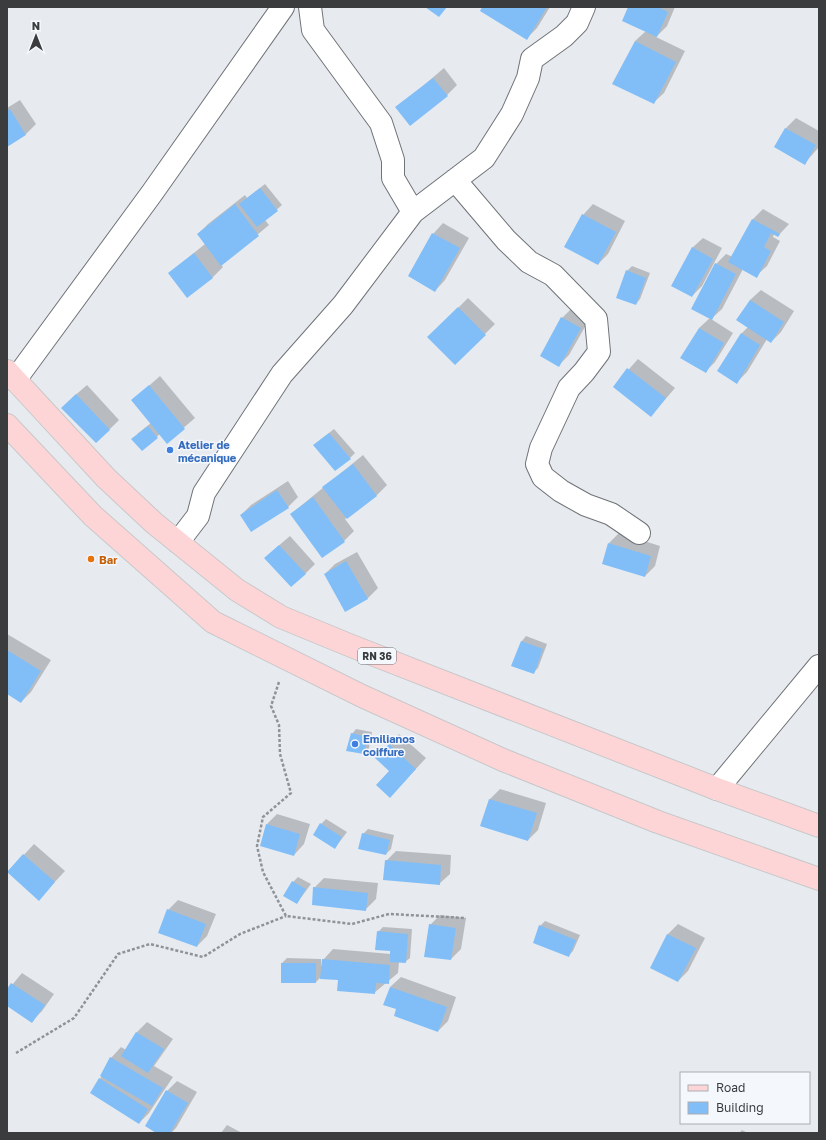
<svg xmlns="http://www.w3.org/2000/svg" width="826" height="1140" font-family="'Golos Text',sans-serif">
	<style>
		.shadow { fill: #0003 }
		.building { fill: #81bef7 }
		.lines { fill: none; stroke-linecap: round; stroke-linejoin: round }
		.minor-casing { stroke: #6f7377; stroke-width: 24 }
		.major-casing { stroke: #c8c8c9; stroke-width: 24 }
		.path { stroke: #909396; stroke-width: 2.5; stroke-dasharray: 3 2; stroke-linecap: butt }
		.minor { stroke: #fff; stroke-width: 22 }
		.major { stroke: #fed5d6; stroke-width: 22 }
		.shop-dot { fill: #3f7fe0; stroke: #f4f8fd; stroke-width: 1.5 }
		.food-dot { fill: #e8710a; stroke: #f4f8fd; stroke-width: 1.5 }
		.labels { text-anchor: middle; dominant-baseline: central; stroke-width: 3; stroke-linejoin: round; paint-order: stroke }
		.shield { fill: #f4f8fd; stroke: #727477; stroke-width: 1 }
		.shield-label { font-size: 10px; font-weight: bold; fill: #3a3c3e }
		.shop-label { font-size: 11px; font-weight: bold; fill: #366cbe; stroke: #f4f8fd; text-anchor: start }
		.food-label { font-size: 11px; font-weight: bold; fill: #c56008; stroke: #f4f8fd; text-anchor: start }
	</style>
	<rect width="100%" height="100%" fill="#e7ebf0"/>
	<path class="shadow" d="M 483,7 L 550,7 L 537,28 L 527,38 Z
		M 629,7 L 675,7 L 667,26 L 656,37 L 685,51 L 664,93 L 653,103 L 635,41 L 646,31 Z
		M 444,68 L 457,85 L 447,95 L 397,108 Z
		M 20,100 L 36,124 L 26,134 L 7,146 L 7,108 Z
		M 796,118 L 819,131 L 819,147 L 805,163 L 776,147 L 786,128 Z
		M 265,184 L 282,205 L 265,220 L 269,225 L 221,265 L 223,267 L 213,277 L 188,296 L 169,273 L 205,244 L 198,234 L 208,224 L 245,195 L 247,198 Z
		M 593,204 L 625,221 L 608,254 L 598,264 L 583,215 Z
		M 763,209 L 789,224 L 778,236 L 774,234 L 773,237 L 780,241 L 767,266 L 756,276 L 743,269 L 722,309 L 711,319 L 733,333 L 715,362 L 705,372 L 699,328 L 710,318 L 716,264 L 726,254 L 733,257 L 753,219 Z
		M 443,223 L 469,238 L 445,280 L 435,291 L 409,276 L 433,234 Z
		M 703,238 L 722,248 L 702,286 L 692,296 L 692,248 Z
		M 632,266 L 650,273 L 640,299 L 636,304 L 627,271 Z
		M 761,290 L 794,311 L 781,332 L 771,342 L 767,339 L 747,372 L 737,382 L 741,334 L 748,327 L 738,320 L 750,300 Z
		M 468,298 L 495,324 L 455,364 L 429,337 Z
		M 572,308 L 590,318 L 569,355 L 559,365 L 562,318 Z
		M 638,359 L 675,388 L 651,416 L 614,386 Z
		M 160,376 L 195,418 L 167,442 L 160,434 L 142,450 L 137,434 L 151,423 L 133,400 Z
		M 87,385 L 119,420 L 109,430 L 72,398 Z
		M 334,429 L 355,453 L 350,458 L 320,440 Z
		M 363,455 L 387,485 L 377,495 L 345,519 L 354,531 L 344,541 L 291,514 Z
		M 288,481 L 298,497 L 288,507 L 241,515 L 251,505 Z
		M 619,533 L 660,546 L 655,566 L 645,576 L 609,543 Z
		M 290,536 L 315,564 L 305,574 L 276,548 Z
		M 357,552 L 378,588 L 368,598 L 346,611 L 325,574 L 335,564 Z
		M 7,634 L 51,660 L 31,692 L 21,702 L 7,693 Z
		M 526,636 L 547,644 L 538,668 L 533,673 L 512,666 L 522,641 Z
		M 356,729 L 372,732 L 369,748 L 364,753 L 352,734 Z
		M 399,734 L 426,758 L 400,786 L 390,771 L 377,758 Z
		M 500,789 L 546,803 L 538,830 L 528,840 L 481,826 L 490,799 Z
		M 277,814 L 310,824 L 304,844 L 294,855 L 261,845 L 267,824 Z
		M 326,819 L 347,832 L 335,848 L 321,824 Z
		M 368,829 L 394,835 L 391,849 L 386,854 L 363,834 Z
		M 34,844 L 65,871 L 39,899 L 8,872 Z
		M 396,851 L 451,855 L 450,874 L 439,884 L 386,861 Z
		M 298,877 L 311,884 L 297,903 L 293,882 Z
		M 324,878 L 378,883 L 376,899 L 365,910 L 314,888 Z
		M 178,900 L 216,914 L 207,936 L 197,946 L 168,910 Z
		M 440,915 L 466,918 L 461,949 L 451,959 L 430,925 Z
		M 545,921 L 580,935 L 573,951 L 568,956 L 540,926 Z
		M 678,924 L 705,938 L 688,971 L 678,981 L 651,968 L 668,934 Z
		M 383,927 L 412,929 L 410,958 L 405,962 L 399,962 L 398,973 L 374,993 L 339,979 L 320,978 L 316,982 L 282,982 L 282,963 L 287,958 L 321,959 L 321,966 L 322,966 L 323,960 L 333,949 L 391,954 L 392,950 L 378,932 Z
		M 22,973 L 54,994 L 42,1011 L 32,1021 L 7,1005 L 7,991 Z
		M 401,977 L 456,997 L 448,1021 L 438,1031 L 398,1008 L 390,987 Z
		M 147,1022 L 173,1039 L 154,1066 L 173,1077 L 149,1113 L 139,1123 L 100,1079 L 111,1058 L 121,1047 L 126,1050 L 137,1032 Z
		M 177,1081 L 197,1092 L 176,1128 L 171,1133 L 158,1133 L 167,1091 Z
		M 227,1125 L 242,1133 L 221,1133 Z
		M 742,1130 L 748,1133 L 739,1133 Z"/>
	<path class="building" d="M 425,7 L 447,7 L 439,17 Z
		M 482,7 L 547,7 L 527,40 L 480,11 Z
		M 628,7 L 658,7 L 668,12 L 657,37 L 622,21 Z
		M 635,41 L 676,62 L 654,104 L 612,84 Z
		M 433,78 L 448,96 L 410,126 L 395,107 Z
		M 10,109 L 26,135 L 7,147 L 7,111 Z
		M 785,128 L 816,145 L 805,165 L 774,147 Z
		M 260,188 L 278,211 L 257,227 L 239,204 Z
		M 235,204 L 259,236 L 221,266 L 197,234 Z
		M 582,214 L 616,232 L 598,265 L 564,247 Z
		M 752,219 L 780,234 L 778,237 L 771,233 L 764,247 L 771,251 L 757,278 L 728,262 Z
		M 432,233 L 460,248 L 435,292 L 408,276 Z
		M 692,247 L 713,259 L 692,297 L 671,286 Z
		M 194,253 L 213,278 L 187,298 L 168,273 Z
		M 715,263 L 736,274 L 712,320 L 691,309 Z
		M 626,270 L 646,278 L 636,305 L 616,298 Z
		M 750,300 L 784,322 L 771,343 L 736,320 Z
		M 458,307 L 486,335 L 455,365 L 427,337 Z
		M 561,317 L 581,328 L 559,367 L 540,356 Z
		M 699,328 L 724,343 L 706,373 L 680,358 Z
		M 741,333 L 760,345 L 737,384 L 717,371 Z
		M 627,368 L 666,398 L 651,417 L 613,387 Z
		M 149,385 L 185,429 L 167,444 L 131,400 Z
		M 76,394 L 110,430 L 96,443 L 61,408 Z
		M 148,426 L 158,438 L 142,451 L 131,439 Z
		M 329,433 L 351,459 L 335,471 L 313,445 Z
		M 353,464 L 377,496 L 347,519 L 322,487 Z
		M 277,490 L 289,508 L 251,532 L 240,515 Z
		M 313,497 L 345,542 L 322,558 L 290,514 Z
		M 608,543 L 651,556 L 645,577 L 602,564 Z
		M 279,545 L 306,574 L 291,587 L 264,558 Z
		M 346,561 L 368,599 L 345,612 L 324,574 Z
		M 521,641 L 543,649 L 534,674 L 511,666 Z
		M 7,650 L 41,671 L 21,703 L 7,694 Z
		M 351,733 L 368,737 L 364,754 L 346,751 Z
		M 389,744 L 416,769 L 390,798 L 376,785 L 389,771 L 375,758 Z
		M 489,799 L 537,813 L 528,841 L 480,826 Z
		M 320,823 L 342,837 L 335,849 L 313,835 Z
		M 266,824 L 300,834 L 294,856 L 260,846 Z
		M 362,833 L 390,840 L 386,855 L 358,849 Z
		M 23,854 L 55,882 L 39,901 L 7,872 Z
		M 385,860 L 441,865 L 440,885 L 383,880 Z
		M 292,881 L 306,889 L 297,904 L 283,896 Z
		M 313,887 L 368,893 L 366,911 L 312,905 Z
		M 167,909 L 206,924 L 197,947 L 158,933 Z
		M 429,924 L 456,928 L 451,960 L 424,957 Z
		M 539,925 L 576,940 L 569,957 L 533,943 Z
		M 377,931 L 408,934 L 406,963 L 390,962 L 390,951 L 375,950 Z
		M 667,934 L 696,948 L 678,982 L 650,968 Z
		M 322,959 L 390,965 L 389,984 L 376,983 L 375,994 L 337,991 L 338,980 L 320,979 Z
		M 281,963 L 316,963 L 316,983 L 281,983 Z
		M 11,983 L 45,1005 L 32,1023 L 7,1006 L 7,989 Z
		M 390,987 L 447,1007 L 438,1032 L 394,1016 L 396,1009 L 383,1005 Z
		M 136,1032 L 164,1049 L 148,1073 L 121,1056 Z
		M 110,1057 L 163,1088 L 152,1106 L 100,1076 Z
		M 99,1078 L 148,1109 L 139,1124 L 90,1093 Z
		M 166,1090 L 188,1103 L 170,1133 L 156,1133 L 145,1126 Z"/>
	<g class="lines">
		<g class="minor-casing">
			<path id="minor" d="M 310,7 L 313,30 L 381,123 L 393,160 L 393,178 L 413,212
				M 455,180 L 506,240 L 529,262 L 553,275 L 596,319 L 599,352 L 584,372 L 569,388 L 541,448 L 537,464 L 543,477 L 561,491 L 586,505 L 611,514 L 639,533
				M 15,380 L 152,193 L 283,7
				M 178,542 L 198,516 L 204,493 L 282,374 L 343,305 L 413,212 L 484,158 L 512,114 L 528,78 L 532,59 L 564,36 L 577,23 L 584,7
				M 717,789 L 819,666"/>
		</g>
		<g class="major-casing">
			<path id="major" d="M 7,371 L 106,478 L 154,523 L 237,590 L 281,617 L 349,645 L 717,789 L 819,826
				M 7,425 L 93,516 L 213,622 L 362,696 L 503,760 L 658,822 L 819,879"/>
		</g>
		<path class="path" d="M 279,682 L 271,706 L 279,725 L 280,754 L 291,793 L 263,817 L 257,846 L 263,872 L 286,916 L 352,924 L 389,914 L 466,918
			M 16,1053 L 74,1018 L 118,954 L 150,944 L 203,957 L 240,934 L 286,916"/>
		<use href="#minor" class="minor"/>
		<use href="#major" class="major"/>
	</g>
	<g class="shop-dot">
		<circle cx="170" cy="450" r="4"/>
		<circle cx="355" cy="744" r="4"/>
	</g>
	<circle class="food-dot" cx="91" cy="559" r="4"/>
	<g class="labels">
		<rect class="shield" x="358" y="648" width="38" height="16" rx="3"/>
		<g class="shield-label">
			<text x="377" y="656">RN 36</text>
		</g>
		<g class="shop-label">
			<text x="178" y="444">Atelier de<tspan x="178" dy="13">mécanique</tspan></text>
			<text x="363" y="738">Emilianos<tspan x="363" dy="13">coiffure</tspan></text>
		</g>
		<g class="food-label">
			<text x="99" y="559">Bar</text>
		</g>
	</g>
	<rect width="826" height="1140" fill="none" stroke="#3a3c3e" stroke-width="16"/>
	<rect x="680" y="1072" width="130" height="52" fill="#f4f8fd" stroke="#aaadb1"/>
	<rect x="688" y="1085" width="20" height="6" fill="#fed5d6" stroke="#aaadb1"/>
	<text x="716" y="1092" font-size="12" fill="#3a3c3e">Road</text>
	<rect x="688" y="1102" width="20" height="12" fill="#81bef7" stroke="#aaadb1"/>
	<text x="716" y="1112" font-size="12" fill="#3a3c3e">Building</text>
	<g transform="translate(36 36)" stroke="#f4f8fd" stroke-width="3" paint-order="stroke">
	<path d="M0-3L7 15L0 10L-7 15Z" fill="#3a3c3e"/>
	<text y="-6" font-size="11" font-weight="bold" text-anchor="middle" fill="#3a3c3e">N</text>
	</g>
</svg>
